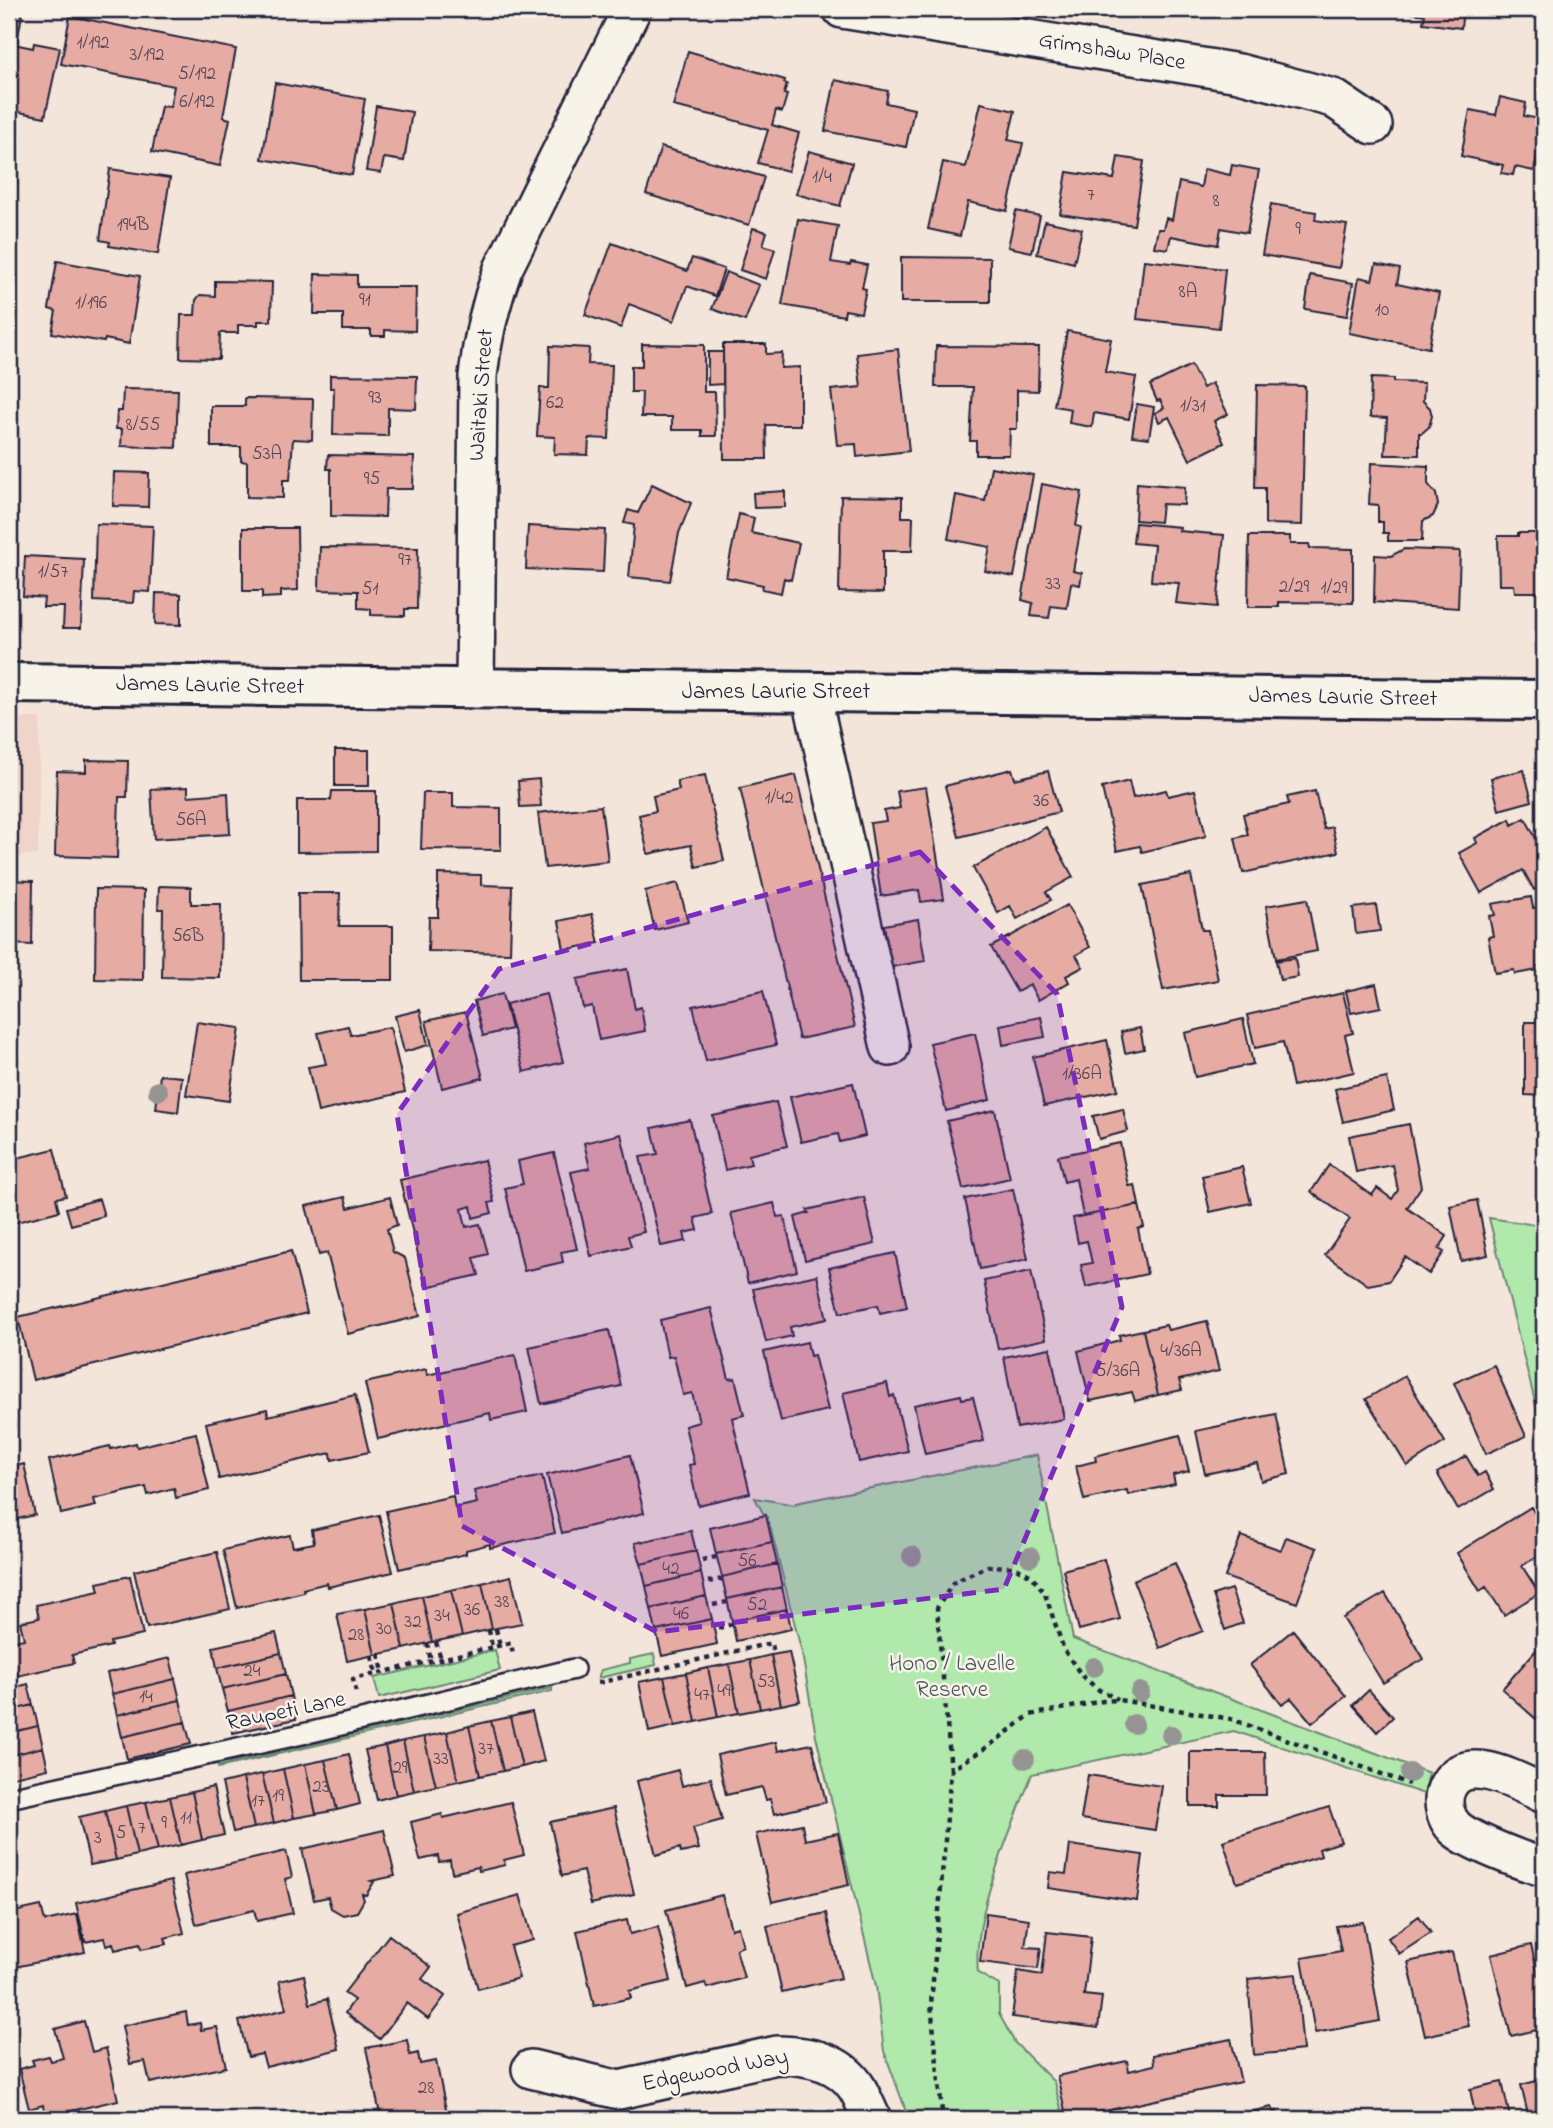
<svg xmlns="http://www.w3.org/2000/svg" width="1553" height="2128" font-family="'Indie Flower',sans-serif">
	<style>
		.built { fill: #f0d4ca }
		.green { fill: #b1e9ad; stroke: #6a8674; stroke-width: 2 }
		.building { fill: #e6aca4; stroke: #22223b; stroke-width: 2 }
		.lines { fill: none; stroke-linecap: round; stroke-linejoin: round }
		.lane-casing { stroke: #22223b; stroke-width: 24 }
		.street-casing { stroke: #22223b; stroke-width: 42 }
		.secondary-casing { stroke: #22223b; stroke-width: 44 }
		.path { stroke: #22223b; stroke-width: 4.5; stroke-dasharray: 5 5; stroke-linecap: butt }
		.lane { stroke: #f7f3e8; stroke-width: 19 }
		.street { stroke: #f7f3e8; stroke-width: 37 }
		.secondary { stroke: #f7f3e8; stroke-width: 38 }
		.tree { fill: #949592 }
		.marked { fill: #7b2cbf; fill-opacity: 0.2; stroke: #7b2cbf; stroke-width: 5; stroke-dasharray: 14 9; stroke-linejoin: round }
		.labels { text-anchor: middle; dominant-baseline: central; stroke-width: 5; stroke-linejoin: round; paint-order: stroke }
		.number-label { font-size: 19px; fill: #534455 }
		.street-label { font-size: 23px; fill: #22223b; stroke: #f7f3e8 }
		.park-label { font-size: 23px; fill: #465458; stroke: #f7f3e8 }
	</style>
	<rect width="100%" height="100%" fill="#f4e5da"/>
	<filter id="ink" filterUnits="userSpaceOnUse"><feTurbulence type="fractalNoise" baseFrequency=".0143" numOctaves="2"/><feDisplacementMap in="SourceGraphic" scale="14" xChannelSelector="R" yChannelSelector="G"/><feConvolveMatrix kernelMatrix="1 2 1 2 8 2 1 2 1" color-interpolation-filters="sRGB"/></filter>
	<g filter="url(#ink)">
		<path class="built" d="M 9,718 L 40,718 L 38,855 L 9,856 Z"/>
		<path class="green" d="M 1489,1218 L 1544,1226 L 1544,1438 Z
			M 1037,1455 L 1073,1639 L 1429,1773 L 1424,1794 L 1234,1731 L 1032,1774 C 1011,1831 972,1913 978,1973 L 999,1985 L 999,2014 L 1015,2043 L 1054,2082 L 1064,2119 L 909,2119 L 884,2051 L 876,1986 L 816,1736 L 802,1653 L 770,1526 L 755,1498 L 795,1505 L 796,1503 Z
			M 495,1650 L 500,1670 L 379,1698 L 374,1678 Z
			M 654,1654 L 656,1665 L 598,1678 L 601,1670 L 630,1663 L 630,1659 Z
			M 552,1688 L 552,1691 L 218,1768 L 218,1766 Z"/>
		<path class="building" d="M 9,9 L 23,9 L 17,43 L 9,41 Z
			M 1399,9 L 1463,9 L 1461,28 L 1423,23 L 1425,15 L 1399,11 Z
			M 70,16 L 236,49 L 223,117 L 230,119 L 220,166 L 152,152 L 161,106 L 170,107 L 174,86 L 61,64 Z
			M 9,43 L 33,48 L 34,43 L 60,48 L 45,117 L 9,110 Z
			M 688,51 L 785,80 L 784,83 L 787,84 L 784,94 L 787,95 L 782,112 L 776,110 L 772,125 L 799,133 L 788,171 L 758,163 L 768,130 L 716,115 L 716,116 L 673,106 Z
			M 835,80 L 888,91 L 886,103 L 914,109 L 906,147 L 825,131 Z
			M 275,83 L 365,99 L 352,175 L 262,159 Z
			M 1500,97 L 1526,103 L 1524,116 L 1544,120 L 1534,171 L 1515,167 L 1513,175 L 1501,173 L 1503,165 L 1461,156 L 1470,110 L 1496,115 Z
			M 981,103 L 1015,111 L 1008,140 L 1023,143 L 1007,211 L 968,202 L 960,236 L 928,229 L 943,162 L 966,167 Z
			M 376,106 L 412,112 L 404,161 L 384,158 L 381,173 L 366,171 Z
			M 661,147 L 764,177 L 749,225 L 646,194 Z
			M 809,151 L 852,163 L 840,206 L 796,194 Z
			M 1118,157 L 1144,161 L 1134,225 L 1060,214 L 1067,172 L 1114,179 Z
			M 1232,165 L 1259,170 L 1247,233 L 1221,228 L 1218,245 L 1171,236 L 1168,249 L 1154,247 L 1158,229 L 1163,229 L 1166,218 L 1172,220 L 1179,182 L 1201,187 L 1204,169 L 1230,175 Z
			M 110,169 L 170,178 L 158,254 L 109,246 L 110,242 L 100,240 Z
			M 9,170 L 18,172 L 15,198 L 9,197 Z
			M 1271,204 L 1316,212 L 1315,220 L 1347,225 L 1339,268 L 1262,255 Z
			M 1016,211 L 1040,216 L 1032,252 L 1008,247 Z
			M 798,219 L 838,226 L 831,262 L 850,265 L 851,262 L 867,265 L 862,288 L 866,289 L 861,313 L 845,310 L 844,316 L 782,305 Z
			M 1045,221 L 1082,229 L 1074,263 L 1037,254 Z
			M 753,228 L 767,232 L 763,245 L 775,249 L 766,279 L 740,270 Z
			M 612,243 L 687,271 L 692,258 L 724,269 L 715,296 L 687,286 L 674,321 L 629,304 L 621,328 L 585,315 Z
			M 901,257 L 990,258 L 990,302 L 901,302 Z
			M 1144,260 L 1225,269 L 1219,328 L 1137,319 Z
			M 57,261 L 140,276 L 129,344 L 105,339 L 104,342 L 52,333 L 56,311 L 49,309 Z
			M 1376,264 L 1400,269 L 1397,284 L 1439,293 L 1429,348 L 1349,333 L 1359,277 L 1372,280 Z
			M 726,272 L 759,285 L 745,321 L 712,309 Z
			M 315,274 L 357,275 L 357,287 L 416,287 L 415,331 L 385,330 L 385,336 L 371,336 L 371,330 L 343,330 L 343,314 L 314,314 Z
			M 1310,275 L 1353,283 L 1347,316 L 1305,309 Z
			M 215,281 L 272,282 L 271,321 L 258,321 L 258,325 L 238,325 L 238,333 L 220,333 L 219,359 L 180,358 L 181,315 L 195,315 L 196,300 L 200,295 L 215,296 Z
			M 1067,331 L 1111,339 L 1105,372 L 1136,377 L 1129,419 L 1094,413 L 1092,427 L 1069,423 L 1071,409 L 1054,406 Z
			M 642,344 L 704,345 L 704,392 L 715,392 L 716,436 L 702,436 L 702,430 L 672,430 L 672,417 L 641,417 L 642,392 L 631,392 L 631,366 L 642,366 Z
			M 723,344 L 766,344 L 766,354 L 782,353 L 781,368 L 800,367 L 800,425 L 766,425 L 767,459 L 724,459 Z
			M 550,346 L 589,348 L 588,364 L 612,365 L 609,439 L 589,438 L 588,455 L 554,454 L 555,437 L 537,436 L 540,388 L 549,388 Z
			M 936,346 L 1039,347 L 1038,391 L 1017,390 L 1017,429 L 1010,429 L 1009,455 L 976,455 L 976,441 L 970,441 L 973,387 L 935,387 Z
			M 898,349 L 909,451 L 857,457 L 856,444 L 837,445 L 831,390 L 861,387 L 857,354 Z
			M 708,352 L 723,352 L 723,384 L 708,385 Z
			M 1191,365 L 1203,388 L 1212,383 L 1228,414 L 1214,421 L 1224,443 L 1190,460 L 1169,417 L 1159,422 L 1155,413 L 1164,408 L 1160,400 L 1157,401 L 1150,385 Z
			M 330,375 L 417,376 L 416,409 L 388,408 L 388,436 L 333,435 L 334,388 L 330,388 Z
			M 1371,378 L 1393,379 L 1393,382 L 1424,383 L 1423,401 L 1430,408 L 1432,416 L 1429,427 L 1422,433 L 1419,433 L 1419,455 L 1385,455 L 1387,418 L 1370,417 Z
			M 1257,385 L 1305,386 L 1302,525 L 1265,524 L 1265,488 L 1255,488 Z
			M 123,389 L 178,390 L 176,448 L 121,446 L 122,429 L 116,429 L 117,411 L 122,411 Z
			M 245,398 L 313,399 L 312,440 L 293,439 L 290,480 L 283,480 L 283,498 L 247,497 L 247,462 L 241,461 L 241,447 L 211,447 L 211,406 L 245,406 Z
			M 1137,404 L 1154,407 L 1149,438 L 1132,436 Z
			M 328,455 L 414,457 L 413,489 L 386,489 L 385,517 L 331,516 L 331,469 L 327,469 Z
			M 1371,463 L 1428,466 L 1428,484 L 1436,494 L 1438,505 L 1433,516 L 1423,521 L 1422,541 L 1388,541 L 1388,533 L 1383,533 L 1383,522 L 1378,522 L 1378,505 L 1369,504 Z
			M 991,467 L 1033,475 L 1014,577 L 985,571 L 990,547 L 948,539 L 956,495 L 985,501 Z
			M 114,472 L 149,473 L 148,507 L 113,506 Z
			M 9,480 L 12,480 L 11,535 L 9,535 Z
			M 1137,483 L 1185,487 L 1184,505 L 1162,504 L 1160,522 L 1135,520 Z
			M 652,484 L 691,503 L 679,533 L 670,581 L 629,577 L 634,525 L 624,523 L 628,510 L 638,513 Z
			M 1042,484 L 1082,492 L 1076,526 L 1081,527 L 1073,571 L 1082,573 L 1080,585 L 1071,583 L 1067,608 L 1051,606 L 1049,618 L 1031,616 L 1033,603 L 1022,600 Z
			M 785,491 L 785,507 L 754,508 L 753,493 Z
			M 841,496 L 902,497 L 902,517 L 913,517 L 912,551 L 883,551 L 883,593 L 839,592 Z
			M 739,514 L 754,518 L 751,533 L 799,543 L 791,580 L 784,578 L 781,593 L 762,589 L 763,585 L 726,577 Z
			M 1135,523 L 1180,527 L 1179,531 L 1224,535 L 1217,607 L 1176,603 L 1179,583 L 1151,581 L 1154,545 L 1133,543 Z
			M 96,524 L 153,526 L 150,592 L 134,591 L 133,603 L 94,601 Z
			M 528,526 L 605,530 L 603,572 L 526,569 Z
			M 243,528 L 297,528 L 298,590 L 281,591 L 281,597 L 262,598 L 262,591 L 243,591 Z
			M 1518,533 L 1536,533 L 1536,539 L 1544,538 L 1544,592 L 1515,592 L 1514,585 L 1499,585 L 1498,536 L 1518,536 Z
			M 1249,536 L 1290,536 L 1290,544 L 1309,544 L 1310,548 L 1353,549 L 1353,603 L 1279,602 L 1279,607 L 1248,607 Z
			M 320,547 L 418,548 L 417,609 L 405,609 L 405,616 L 371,615 L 371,609 L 358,608 L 358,591 L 319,590 Z
			M 1404,549 L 1460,551 L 1458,608 L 1374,602 L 1375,555 L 1391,556 Z
			M 25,556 L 84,559 L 81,628 L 63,628 L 64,607 L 43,607 L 44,598 L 23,596 Z
			M 156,593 L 181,594 L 181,625 L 155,624 Z
			M 335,750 L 369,750 L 369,786 L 335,786 Z
			M 86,760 L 128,761 L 127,797 L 119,797 L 117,858 L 55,856 L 57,771 L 86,772 Z
			M 1012,769 L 1015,779 L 1048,771 L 1059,812 L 959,837 L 945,786 Z
			M 1524,770 L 1532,801 L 1499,810 L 1491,778 Z
			M 705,775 L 724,861 L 696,867 L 691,845 L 648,854 L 639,815 L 656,811 L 653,796 L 679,790 L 677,781 Z
			M 796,775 L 855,1027 L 799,1039 L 740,788 Z
			M 539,779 L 541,806 L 520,807 L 518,781 Z
			M 1129,781 L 1133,798 L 1166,790 L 1168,796 L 1195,790 L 1206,836 L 1142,852 L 1140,846 L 1117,851 L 1102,788 Z
			M 188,787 L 188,796 L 228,793 L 230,834 L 154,839 L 151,789 Z
			M 926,787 L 944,899 L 921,902 L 919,890 L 881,896 L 870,823 L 886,821 L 884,811 L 900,808 L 897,791 Z
			M 332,791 L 376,791 L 376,851 L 297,852 L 297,800 L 331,800 Z
			M 1315,791 L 1324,829 L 1332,827 L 1338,852 L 1243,873 L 1235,838 L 1248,835 L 1243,814 L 1289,804 L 1287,797 Z
			M 423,793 L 453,793 L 453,807 L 501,808 L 501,850 L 421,849 Z
			M 601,806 L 608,861 L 545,868 L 538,813 Z
			M 1525,818 L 1544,853 L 1544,885 L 1534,890 L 1523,870 L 1481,893 L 1459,853 L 1477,843 L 1475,838 L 1510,819 L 1512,825 Z
			M 1046,827 L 1073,877 L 1046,892 L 1051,900 L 1017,919 L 1010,906 L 998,913 L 973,868 Z
			M 438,874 L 481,875 L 481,885 L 512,886 L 510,953 L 428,951 L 429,917 L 438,917 Z
			M 1191,875 L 1202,930 L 1208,930 L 1218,980 L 1163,990 L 1142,885 Z
			M 9,880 L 33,881 L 32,945 L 9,944 Z
			M 678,883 L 688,922 L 655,930 L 645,891 Z
			M 159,886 L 191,887 L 191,904 L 221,904 L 220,978 L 162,977 L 163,909 L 158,909 Z
			M 96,889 L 144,890 L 143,980 L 95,979 Z
			M 298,893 L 340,893 L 339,926 L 393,926 L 393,980 L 299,980 Z
			M 1531,897 L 1533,908 L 1544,906 L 1544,964 L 1537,966 L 1538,970 L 1515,974 L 1514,970 L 1495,973 L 1488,937 L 1493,936 L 1489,916 L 1495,915 L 1492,904 Z
			M 1307,899 L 1317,951 L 1276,959 L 1266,906 Z
			M 1067,905 L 1090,947 L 1076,955 L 1083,967 L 1066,976 L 1069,982 L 1038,1000 L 1030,985 L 1017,992 L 991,947 Z
			M 1376,905 L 1380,931 L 1356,934 L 1353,908 Z
			M 592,914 L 599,943 L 564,950 L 559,921 Z
			M 918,919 L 925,961 L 891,967 L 884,925 Z
			M 1295,958 L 1298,977 L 1280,980 L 1276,961 Z
			M 627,969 L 635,1009 L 641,1007 L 645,1031 L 599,1040 L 592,1006 L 583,1008 L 577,979 Z
			M 1376,984 L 1381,1007 L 1351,1013 L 1346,991 Z
			M 763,991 L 776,1045 L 706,1061 L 693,1006 Z
			M 1343,993 L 1353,1033 L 1345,1035 L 1354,1072 L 1293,1086 L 1283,1042 L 1255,1048 L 1247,1015 Z
			M 502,994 L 511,1029 L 483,1036 L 474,1001 Z
			M 546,994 L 563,1062 L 524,1072 L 506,1004 Z
			M 420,1010 L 428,1045 L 404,1052 L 395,1016 Z
			M 466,1012 L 483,1078 L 442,1088 L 426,1021 Z
			M 1041,1017 L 1045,1037 L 1003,1045 L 1000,1025 Z
			M 1243,1019 L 1253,1064 L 1195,1077 L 1185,1033 Z
			M 197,1022 L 240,1028 L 229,1101 L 186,1095 Z
			M 1525,1022 L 1544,1022 L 1544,1096 L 1525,1095 Z
			M 348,1026 L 351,1035 L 390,1027 L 405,1092 L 318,1112 L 308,1067 L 326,1064 L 318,1033 Z
			M 1140,1028 L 1144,1049 L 1125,1053 L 1121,1032 Z
			M 975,1033 L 990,1100 L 946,1111 L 930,1043 Z
			M 1107,1040 L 1118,1090 L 1044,1106 L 1033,1057 Z
			M 160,1075 L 182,1077 L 178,1112 L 156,1109 Z
			M 1387,1078 L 1394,1110 L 1343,1122 L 1335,1089 Z
			M 853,1083 L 865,1136 L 840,1142 L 838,1134 L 801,1142 L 790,1097 Z
			M 776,1102 L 787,1146 L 749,1155 L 751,1164 L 725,1170 L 713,1116 Z
			M 1123,1109 L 1128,1131 L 1099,1139 L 1093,1116 Z
			M 995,1110 L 1010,1178 L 963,1189 L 947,1121 Z
			M 690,1120 L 712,1214 L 695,1218 L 698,1230 L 684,1233 L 686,1241 L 661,1246 L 640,1157 L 658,1154 L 652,1128 Z
			M 1409,1124 L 1421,1187 L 1407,1208 L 1447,1236 L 1439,1249 L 1444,1252 L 1429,1274 L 1405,1257 L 1389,1281 L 1368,1285 L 1325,1255 L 1350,1219 L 1311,1192 L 1329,1165 L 1372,1195 L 1377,1188 L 1392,1199 L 1398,1190 L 1393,1165 L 1356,1172 L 1349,1136 Z
			M 621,1134 L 644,1232 L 628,1236 L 631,1246 L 591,1256 L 571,1172 L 590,1168 L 584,1143 Z
			M 1120,1143 L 1129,1186 L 1135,1185 L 1139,1205 L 1083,1216 L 1076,1179 L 1064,1182 L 1058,1156 Z
			M 54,1149 L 66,1196 L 56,1198 L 59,1211 L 9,1224 L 9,1160 Z
			M 554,1153 L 577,1249 L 561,1252 L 563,1262 L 524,1271 L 505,1188 L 523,1184 L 518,1161 Z
			M 484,1160 L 494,1202 L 489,1203 L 492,1213 L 473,1218 L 471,1206 L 462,1209 L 466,1227 L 480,1224 L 488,1254 L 474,1258 L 479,1275 L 426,1287 L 400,1180 Z
			M 1242,1167 L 1251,1203 L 1210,1212 L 1202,1176 Z
			M 1013,1189 L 1028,1259 L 980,1269 L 965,1199 Z
			M 345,1197 L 348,1208 L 390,1197 L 397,1225 L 387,1229 L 393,1252 L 405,1258 L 420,1316 L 348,1334 L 327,1253 L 319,1255 L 306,1206 Z
			M 864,1197 L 875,1244 L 805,1260 L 795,1217 L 809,1213 L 807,1210 Z
			M 99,1199 L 104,1216 L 71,1225 L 66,1208 Z
			M 1477,1200 L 1488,1255 L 1461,1261 L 1450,1206 Z
			M 774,1203 L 777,1217 L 784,1216 L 797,1271 L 748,1283 L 731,1213 Z
			M 1139,1205 L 1144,1227 L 1138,1229 L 1147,1274 L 1086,1287 L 1081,1265 L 1092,1263 L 1087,1241 L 1078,1243 L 1073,1218 Z
			M 291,1251 L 307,1313 L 33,1380 L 18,1317 Z
			M 895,1253 L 907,1307 L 880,1313 L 878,1305 L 840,1313 L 829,1268 Z
			M 1031,1271 L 1046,1339 L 998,1349 L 984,1281 Z
			M 817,1275 L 827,1319 L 790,1327 L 792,1336 L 766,1342 L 753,1289 Z
			M 711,1308 L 729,1379 L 735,1378 L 744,1415 L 732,1418 L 750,1493 L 698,1505 L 689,1465 L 694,1464 L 685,1426 L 699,1422 L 692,1393 L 683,1395 L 674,1356 L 668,1357 L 660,1320 Z
			M 1207,1321 L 1219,1371 L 1179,1380 L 1182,1390 L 1158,1395 L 1143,1330 L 1166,1325 L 1168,1330 Z
			M 609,1330 L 621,1386 L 541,1404 L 529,1347 Z
			M 1143,1330 L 1158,1395 L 1135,1401 L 1132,1392 L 1090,1401 L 1078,1351 L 1120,1340 L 1119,1335 Z
			M 807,1342 L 810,1356 L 814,1355 L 828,1410 L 781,1421 L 764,1352 Z
			M 1050,1348 L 1064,1419 L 1017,1428 L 1004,1357 Z
			M 515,1355 L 527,1412 L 491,1420 L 490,1413 L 378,1439 L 365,1383 L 426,1369 L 427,1375 Z
			M 1494,1365 L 1526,1436 L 1486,1454 L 1454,1383 Z
			M 1405,1376 L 1445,1442 L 1407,1466 L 1366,1399 Z
			M 887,1383 L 890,1397 L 894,1395 L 908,1451 L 859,1462 L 843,1393 Z
			M 355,1395 L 369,1452 L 332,1460 L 331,1453 L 219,1479 L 206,1423 L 267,1409 L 268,1416 Z
			M 961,1395 L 962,1399 L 973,1397 L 984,1441 L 925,1454 L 914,1405 Z
			M 1276,1414 L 1289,1474 L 1261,1481 L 1257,1463 L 1205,1474 L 1196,1431 Z
			M 196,1433 L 209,1490 L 176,1498 L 174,1488 L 148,1495 L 146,1487 L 94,1499 L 96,1506 L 61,1514 L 49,1460 L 110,1446 L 111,1449 L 136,1443 L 137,1447 Z
			M 1180,1435 L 1189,1471 L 1173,1475 L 1175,1484 L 1128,1495 L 1127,1490 L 1084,1500 L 1076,1466 L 1096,1461 L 1095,1456 Z
			M 630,1455 L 644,1513 L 562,1533 L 547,1475 Z
			M 1466,1456 L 1478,1476 L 1485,1472 L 1494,1489 L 1458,1510 L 1437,1473 Z
			M 24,1464 L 35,1515 L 9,1521 L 9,1468 Z
			M 542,1476 L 555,1533 L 490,1548 L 490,1544 L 466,1550 L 466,1554 L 399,1569 L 386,1511 L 453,1496 L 455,1508 L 477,1503 L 474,1491 Z
			M 1531,1507 L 1544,1529 L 1544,1552 L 1522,1566 L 1539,1593 L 1504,1615 L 1486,1587 L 1480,1591 L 1457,1553 Z
			M 379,1515 L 393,1572 L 328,1587 L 327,1583 L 303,1589 L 304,1592 L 237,1608 L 223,1550 L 290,1535 L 293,1547 L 314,1543 L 312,1530 Z
			M 766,1515 L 772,1542 L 716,1554 L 710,1528 Z
			M 691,1531 L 696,1551 L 641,1564 L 635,1543 Z
			M 1241,1536 L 1281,1550 L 1286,1537 L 1317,1548 L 1297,1603 L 1225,1577 Z
			M 772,1542 L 777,1564 L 722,1577 L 716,1554 Z
			M 696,1551 L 701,1573 L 646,1586 L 641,1564 Z
			M 217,1552 L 230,1609 L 147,1628 L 134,1571 Z
			M 1104,1559 L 1120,1619 L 1079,1630 L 1063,1570 Z
			M 1175,1563 L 1203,1631 L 1160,1648 L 1133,1580 Z
			M 777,1564 L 782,1587 L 727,1599 L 722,1577 Z
			M 701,1573 L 706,1596 L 651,1609 L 646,1586 Z
			M 130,1576 L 143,1635 L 110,1642 L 111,1646 L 72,1655 L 74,1663 L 17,1676 L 9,1642 L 24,1639 L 20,1622 L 39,1618 L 36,1605 L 99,1591 L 97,1583 Z
			M 511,1576 L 522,1623 L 492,1629 L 482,1583 Z
			M 482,1583 L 492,1629 L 462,1636 L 451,1590 Z
			M 782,1587 L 787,1609 L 732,1621 L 727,1599 Z
			M 1231,1589 L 1243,1623 L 1225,1630 L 1213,1595 Z
			M 451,1590 L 462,1636 L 432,1642 L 422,1596 Z
			M 1385,1593 L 1424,1659 L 1383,1683 L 1343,1618 Z
			M 422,1596 L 432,1642 L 404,1649 L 394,1603 Z
			M 706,1596 L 712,1619 L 656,1631 L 651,1609 Z
			M 394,1603 L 404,1649 L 375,1655 L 365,1609 Z
			M 365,1609 L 375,1655 L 347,1661 L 337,1614 Z
			M 787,1609 L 791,1629 L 736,1641 L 732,1621 Z
			M 712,1619 L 717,1644 L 662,1656 L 656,1631 Z
			M 1293,1630 L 1346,1696 L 1312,1723 L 1291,1698 L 1282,1704 L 1250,1665 Z
			M 276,1633 L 281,1653 L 217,1668 L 213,1647 Z
			M 1544,1641 L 1544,1710 L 1536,1719 L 1502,1689 Z
			M 789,1652 L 800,1701 L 781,1705 L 771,1655 Z
			M 281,1653 L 286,1674 L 222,1689 L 217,1668 Z
			M 771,1655 L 781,1705 L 760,1709 L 750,1660 Z
			M 170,1658 L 175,1679 L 112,1694 L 107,1673 Z
			M 750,1660 L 760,1709 L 739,1713 L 729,1664 Z
			M 729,1664 L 739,1713 L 718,1717 L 708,1668 Z
			M 708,1668 L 718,1717 L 696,1722 L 686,1673 Z
			M 686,1673 L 696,1722 L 675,1726 L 664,1677 Z
			M 286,1674 L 291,1696 L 228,1711 L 222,1689 Z
			M 664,1677 L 675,1726 L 649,1732 L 639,1682 Z
			M 175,1679 L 180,1700 L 117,1715 L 112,1694 Z
			M 28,1684 L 33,1705 L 9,1711 L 9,1689 Z
			M 1369,1690 L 1393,1717 L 1377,1732 L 1353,1705 Z
			M 291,1696 L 296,1719 L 233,1733 L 228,1711 Z
			M 180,1700 L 185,1722 L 122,1737 L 117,1715 Z
			M 33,1705 L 38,1726 L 9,1733 L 9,1711 Z
			M 532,1712 L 544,1761 L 522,1767 L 510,1717 Z
			M 510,1717 L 522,1767 L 503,1771 L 491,1721 Z
			M 491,1721 L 503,1771 L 480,1776 L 469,1726 Z
			M 185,1722 L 191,1744 L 127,1759 L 122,1737 Z
			M 38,1726 L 43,1747 L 9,1756 L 9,1733 Z
			M 469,1726 L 480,1776 L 458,1781 L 447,1732 Z
			M 447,1732 L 458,1781 L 436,1786 L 424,1737 Z
			M 424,1737 L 436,1786 L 414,1791 L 403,1741 Z
			M 403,1741 L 414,1791 L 396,1795 L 385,1746 Z
			M 776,1742 L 778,1751 L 812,1744 L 826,1802 L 774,1814 L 770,1799 L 766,1800 L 762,1787 L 726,1795 L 717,1755 Z
			M 385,1746 L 396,1795 L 377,1800 L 365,1750 Z
			M 43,1747 L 48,1769 L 9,1778 L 9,1756 Z
			M 1190,1752 L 1265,1752 L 1266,1795 L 1219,1795 L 1219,1806 L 1190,1806 Z
			M 349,1754 L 360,1804 L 337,1810 L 325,1760 Z
			M 325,1760 L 337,1810 L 316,1814 L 305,1764 Z
			M 305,1764 L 316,1814 L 294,1818 L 283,1769 Z
			M 283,1769 L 294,1818 L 274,1823 L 262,1774 Z
			M 678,1770 L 682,1786 L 711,1778 L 722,1820 L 693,1828 L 699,1849 L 681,1853 L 680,1848 L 656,1855 L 637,1781 Z
			M 262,1774 L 274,1823 L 254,1828 L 243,1778 Z
			M 1088,1775 L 1162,1786 L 1155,1830 L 1081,1819 Z
			M 243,1778 L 254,1828 L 233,1832 L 222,1783 Z
			M 213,1787 L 224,1835 L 202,1840 L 192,1792 Z
			M 192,1792 L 202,1840 L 181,1845 L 170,1797 Z
			M 170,1797 L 181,1845 L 158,1850 L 146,1802 Z
			M 146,1802 L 158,1850 L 137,1855 L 126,1806 Z
			M 511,1802 L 524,1855 L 504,1860 L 505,1865 L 479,1871 L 478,1867 L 452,1873 L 450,1860 L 439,1862 L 438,1856 L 420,1860 L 411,1822 L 442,1814 L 443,1818 Z
			M 126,1806 L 137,1855 L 116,1860 L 105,1811 Z
			M 1329,1807 L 1341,1842 L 1319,1849 L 1321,1856 L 1237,1883 L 1223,1841 Z
			M 614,1808 L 634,1894 L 591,1904 L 583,1871 L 562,1876 L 550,1822 Z
			M 105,1811 L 116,1860 L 90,1865 L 79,1817 Z
			M 802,1824 L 805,1840 L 838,1833 L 849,1885 L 772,1902 L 756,1834 Z
			M 384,1830 L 395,1876 L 371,1881 L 374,1882 L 366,1895 L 362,1894 L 364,1900 L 357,1912 L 343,1915 L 331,1908 L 328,1897 L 314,1900 L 302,1849 Z
			M 1070,1845 L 1143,1855 L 1137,1901 L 1048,1888 L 1050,1872 L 1066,1874 Z
			M 286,1851 L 292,1877 L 285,1879 L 293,1913 L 257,1921 L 254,1910 L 196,1924 L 184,1875 Z
			M 171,1881 L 184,1933 L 165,1938 L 167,1944 L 141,1949 L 140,1944 L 115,1950 L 113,1943 L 106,1945 L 104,1938 L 85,1942 L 76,1903 Z
			M 520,1895 L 533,1940 L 510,1946 L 519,1978 L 478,1989 L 457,1913 Z
			M 722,1895 L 731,1929 L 738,1927 L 743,1946 L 736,1949 L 744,1978 L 707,1988 L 705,1983 L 687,1988 L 666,1910 Z
			M 41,1906 L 45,1921 L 77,1914 L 85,1952 L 15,1967 L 17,1976 L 9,1978 L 9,1913 Z
			M 826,1913 L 841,1978 L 782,1992 L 767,1926 Z
			M 986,1913 L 1029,1919 L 1025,1947 L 1041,1948 L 1038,1969 L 980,1962 Z
			M 1419,1916 L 1431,1933 L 1399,1954 L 1388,1938 Z
			M 627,1920 L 630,1934 L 658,1927 L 671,1981 L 629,1991 L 631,1998 L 594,2006 L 577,1931 Z
			M 1363,1922 L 1380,2021 L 1315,2033 L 1302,1958 L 1341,1951 L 1336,1926 Z
			M 1047,1932 L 1091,1937 L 1084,1995 L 1102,1997 L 1098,2028 L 1012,2017 L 1018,1971 L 1042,1975 Z
			M 389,1935 L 431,1967 L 422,1979 L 445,1996 L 428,2019 L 407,2003 L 380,2039 L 345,2013 L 354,2000 L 344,1993 Z
			M 1531,1945 L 1538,1975 L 1544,1973 L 1544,2008 L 1537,2010 L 1541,2029 L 1511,2036 L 1491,1955 Z
			M 1452,1952 L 1469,2026 L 1425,2036 L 1408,1962 Z
			M 1296,1974 L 1303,2050 L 1254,2055 L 1248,1979 Z
			M 304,1975 L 310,2004 L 327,1999 L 339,2049 L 266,2067 L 262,2054 L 248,2057 L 239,2021 L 286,2009 L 279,1981 Z
			M 186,2012 L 188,2025 L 200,2023 L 201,2030 L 217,2027 L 226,2067 L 150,2083 L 145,2061 L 130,2064 L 122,2026 Z
			M 84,2021 L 92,2052 L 106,2048 L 118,2100 L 45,2117 L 43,2105 L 29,2109 L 19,2069 L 34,2065 L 32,2060 L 49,2056 L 51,2061 L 63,2058 L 55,2029 Z
			M 1231,2039 L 1241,2082 L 1067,2119 L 1057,2076 L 1127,2061 L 1129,2071 L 1154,2065 L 1153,2055 Z
			M 407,2040 L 410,2055 L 418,2053 L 420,2064 L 436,2061 L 448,2119 L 381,2119 L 366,2048 Z
			M 1544,2079 L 1544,2119 L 1529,2119 L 1521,2085 Z
			M 1502,2082 L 1510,2117 L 1476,2119 L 1470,2089 Z
			M 1272,2107 L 1273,2112 L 1277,2111 L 1278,2119 L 1219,2119 Z"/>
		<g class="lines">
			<g class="lane-casing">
				<path id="lane" d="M 9,1798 L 316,1731 L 574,1669"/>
			</g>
			<g class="street-casing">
				<path id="street" d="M 842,9 L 1239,73 L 1333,98 L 1373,125
					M 475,689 L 478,376 C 482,338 490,305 503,269 L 632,9
					M 811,693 L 890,1047
					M 1544,1794 C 1518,1782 1459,1747 1445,1793 C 1442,1805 1446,1819 1455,1828 C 1469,1841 1524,1862 1544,1867
					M 531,2069 L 619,2090 L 777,2055 C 807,2055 840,2061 857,2088 C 863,2098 867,2109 872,2119"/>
			</g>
			<g class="secondary-casing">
				<path id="secondary" d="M 9,683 L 1544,700"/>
			</g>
			<path class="path" d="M 702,1560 L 716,1557
				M 708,1582 L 722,1579
				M 713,1605 L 727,1602
				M 718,1628 L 733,1624
				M 496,1629 L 500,1646
				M 489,1630 L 492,1647
				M 436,1642 L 441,1659
				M 427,1643 L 431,1661
				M 379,1654 L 383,1672
				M 372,1656 L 376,1674
				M 598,1683 L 771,1643 L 775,1655
				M 356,1692 L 353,1679 L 511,1643 L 513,1655
				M 951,1770 L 937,1608 L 953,1583 L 973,1573 L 988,1566 L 1014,1567 L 1032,1576 L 1045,1594 L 1064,1650 L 1082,1676 L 1099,1690 L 1118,1699
				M 936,2119 L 942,2112 L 931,2004 L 951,1770 L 990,1745 L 1030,1715 L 1103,1701 L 1119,1700 L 1231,1719 L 1409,1784"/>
			<use href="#lane" class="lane"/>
			<use href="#street" class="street"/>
			<use href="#secondary" class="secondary"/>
		</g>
		<g class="tree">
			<circle cx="158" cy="1091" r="10"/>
			<circle cx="912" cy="1556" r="10"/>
			<circle cx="1030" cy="1557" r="10"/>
			<circle cx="1094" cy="1667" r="10"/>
			<circle cx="1140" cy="1692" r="10"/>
			<circle cx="1134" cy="1724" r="10"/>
			<circle cx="1171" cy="1735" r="10"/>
			<circle cx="1025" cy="1759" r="10"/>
			<circle cx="1410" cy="1773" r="10"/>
		</g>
	</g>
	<path class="marked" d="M 920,852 L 1057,994 L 1122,1307 L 1004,1589 L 657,1632 L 462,1526 L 397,1114 L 499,969 Z"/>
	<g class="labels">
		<g class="number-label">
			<text x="93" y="43">1/192</text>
			<text x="147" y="55">3/192</text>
			<text x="197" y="74">5/192</text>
			<text x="197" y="102">6/192</text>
			<text x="822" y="177">1/4</text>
			<text x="1091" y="195">7</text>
			<text x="1216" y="201">8</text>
			<text x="133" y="225">194B</text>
			<text x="1298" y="229">9</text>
			<text x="1188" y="292">8A</text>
			<text x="365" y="300">91</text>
			<text x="91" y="303">1/196</text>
			<text x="1382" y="310">10</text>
			<text x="375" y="398">93</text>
			<text x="555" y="403">62</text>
			<text x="1193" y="406">1/31</text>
			<text x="143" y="425">8/55</text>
			<text x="267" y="454">53A</text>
			<text x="372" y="479">95</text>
			<text x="405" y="560">97</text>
			<text x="53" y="572">1/57</text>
			<text x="1053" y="584">33</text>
			<text x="1294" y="587">2/29</text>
			<text x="1334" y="588">1/29</text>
			<text x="370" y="589">51</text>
			<text x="779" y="798">1/42</text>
			<text x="1041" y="801">36</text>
			<text x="191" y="820">56A</text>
			<text x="188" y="936">56B</text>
			<text x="1082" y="1074">1/36A</text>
			<text x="1181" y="1351">4/36A</text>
			<text x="1118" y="1371">5/36A</text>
			<text x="747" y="1561">56</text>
			<text x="671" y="1569">42</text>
			<text x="502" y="1602">38</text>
			<text x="757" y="1605">52</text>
			<text x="472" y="1610">36</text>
			<text x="681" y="1614">46</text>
			<text x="442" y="1616">34</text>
			<text x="413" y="1622">32</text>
			<text x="384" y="1629">30</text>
			<text x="356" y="1635">28</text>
			<text x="252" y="1671">24</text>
			<text x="766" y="1682">53</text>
			<text x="724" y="1691">49</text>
			<text x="702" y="1695">47</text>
			<text x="146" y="1697">14</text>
			<text x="486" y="1749">37</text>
			<text x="441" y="1759">33</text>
			<text x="400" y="1768">29</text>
			<text x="321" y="1787">23</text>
			<text x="278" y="1796">19</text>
			<text x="258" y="1801">17</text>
			<text x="186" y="1818">11</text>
			<text x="164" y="1823">9</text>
			<text x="142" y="1828">7</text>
			<text x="121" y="1833">5</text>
			<text x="98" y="1838">3</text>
			<text x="426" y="2088">28</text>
		</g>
		<g class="street-label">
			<text transform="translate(1112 52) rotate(9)">Grimshaw Place</text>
			<text transform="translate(482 395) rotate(-86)">Waitaki Street</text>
			<text transform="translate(210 686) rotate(1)">James Laurie Street</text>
			<text x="776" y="692">James Laurie Street</text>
			<text transform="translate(1343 698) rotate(1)">James Laurie Street</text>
			<text transform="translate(286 1712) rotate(-12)">Raupeti Lane</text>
			<text transform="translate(715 2071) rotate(-11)">Edgewood Way</text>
		</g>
		<g class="park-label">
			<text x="952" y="1664">Hono / Lavelle<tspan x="952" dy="26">Reserve</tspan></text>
		</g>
	</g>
	<rect width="1553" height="2128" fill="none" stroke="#f7f3e8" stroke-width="35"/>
	<rect x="18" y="18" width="1518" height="2093" fill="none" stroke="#22223b" stroke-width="2.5" filter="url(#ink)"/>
</svg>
